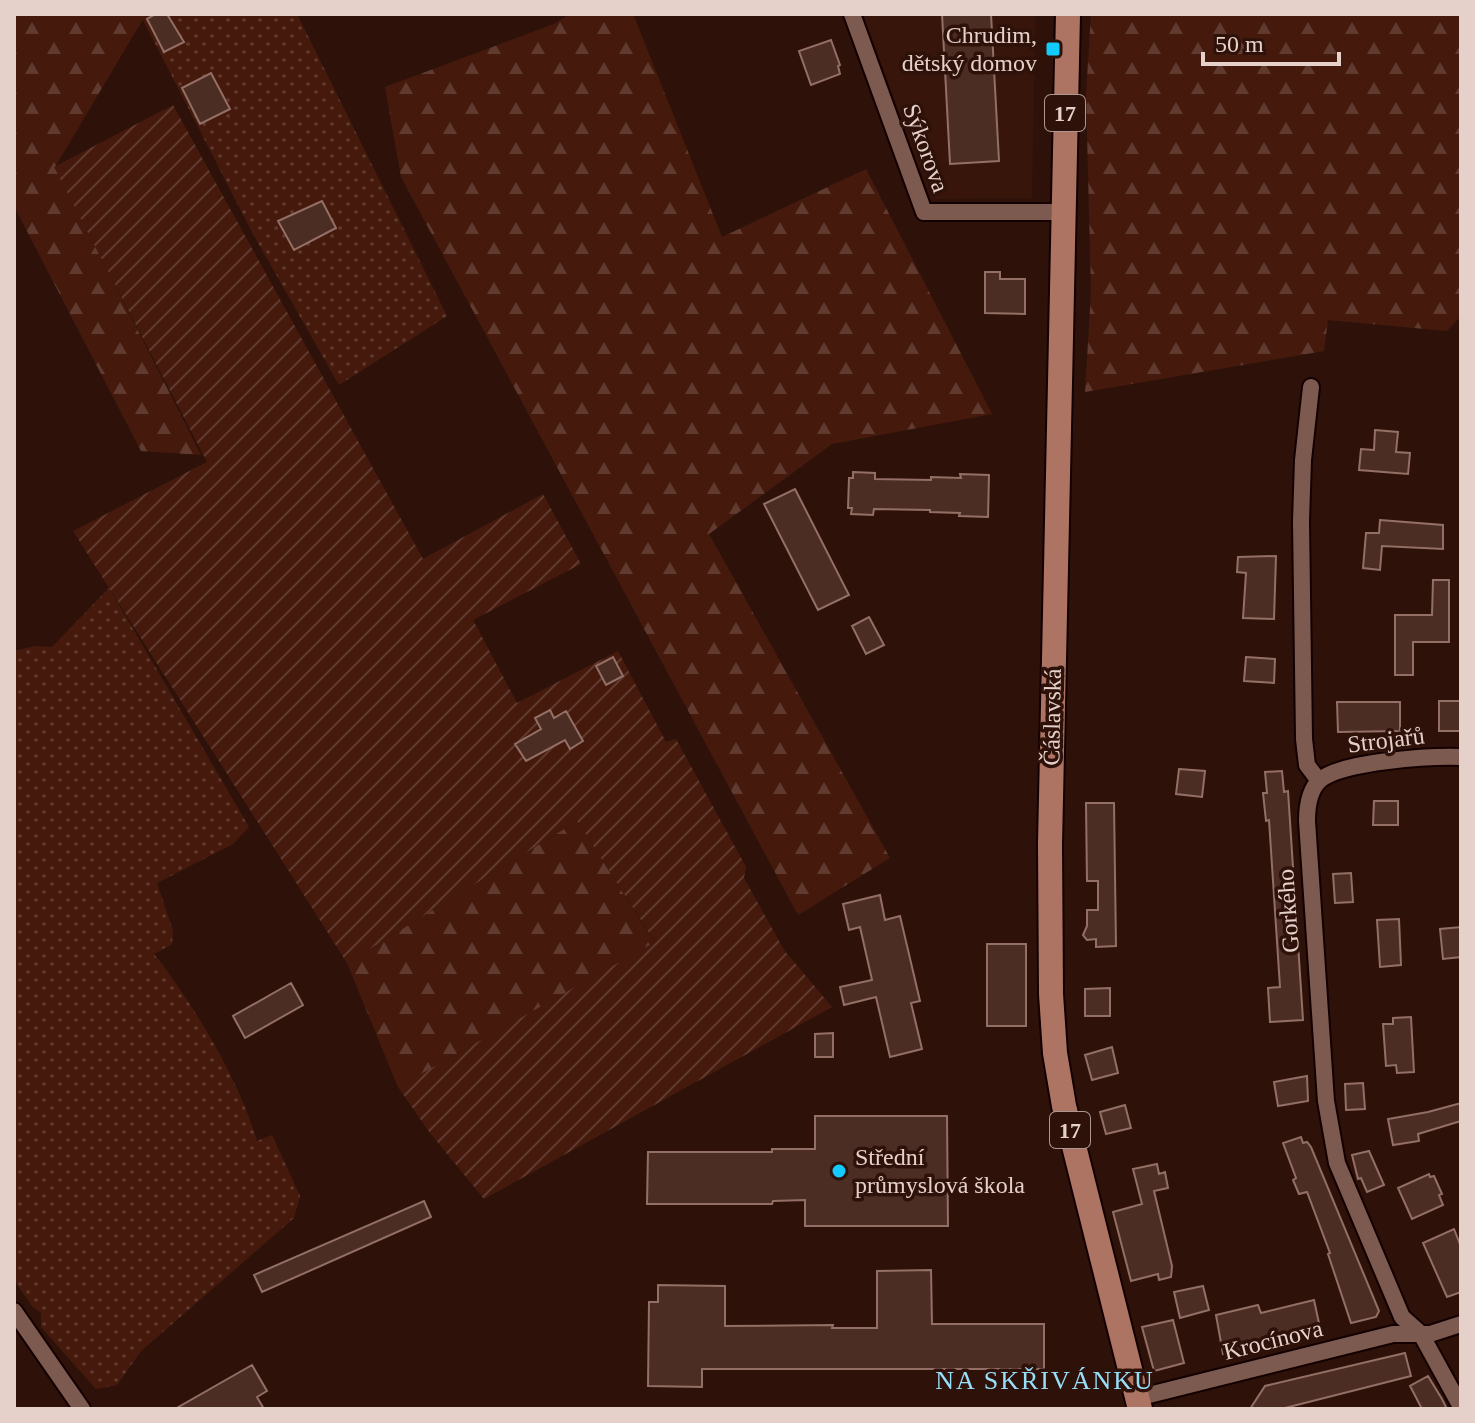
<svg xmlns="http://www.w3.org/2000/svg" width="1475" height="1423" font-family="Georgia,serif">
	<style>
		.built { fill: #38150b }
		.grass { fill: url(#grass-dots) }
		.forest { fill: url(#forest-firs) }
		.garden { fill: url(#garden-furrows) }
		.building { fill: #4c2d24; stroke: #936f65; stroke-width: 2 }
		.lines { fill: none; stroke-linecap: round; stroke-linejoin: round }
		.street-casing { stroke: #140000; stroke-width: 20 }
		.primary-casing { stroke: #140000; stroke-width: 28 }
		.street { stroke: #7c5a50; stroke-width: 16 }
		.primary { stroke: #ad7463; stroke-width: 24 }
		.poi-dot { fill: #12cafb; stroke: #2e120a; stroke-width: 3 }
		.labels { text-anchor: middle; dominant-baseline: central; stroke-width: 7; stroke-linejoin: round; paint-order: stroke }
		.shield { fill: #2e120a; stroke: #ae9790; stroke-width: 2 }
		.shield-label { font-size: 22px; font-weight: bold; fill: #e5d0ca }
		.poi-label { font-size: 24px; fill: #e5d0ca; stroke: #2e120a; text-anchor: end }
		.street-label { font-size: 24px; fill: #e5d0ca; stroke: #2e120a }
		.neighbourhood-label { font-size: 26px; letter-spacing: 2px; fill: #97def9; stroke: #2e120a }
	</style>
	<defs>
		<pattern id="grass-dots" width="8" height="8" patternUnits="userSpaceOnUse" patternTransform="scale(2)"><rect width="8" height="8" fill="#451a0d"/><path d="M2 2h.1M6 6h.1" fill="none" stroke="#603a2f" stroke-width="1.8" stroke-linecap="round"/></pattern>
		<pattern id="forest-firs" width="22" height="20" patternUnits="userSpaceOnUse" patternTransform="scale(2)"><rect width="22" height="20" fill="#451a0d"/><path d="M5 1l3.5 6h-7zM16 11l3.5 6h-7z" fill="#603a2f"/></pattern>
		<pattern id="garden-furrows" width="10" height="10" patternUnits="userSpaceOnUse" patternTransform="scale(2)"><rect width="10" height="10" fill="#451a0d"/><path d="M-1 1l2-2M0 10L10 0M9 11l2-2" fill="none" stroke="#603a2f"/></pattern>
	</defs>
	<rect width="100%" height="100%" fill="#2e120a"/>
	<path class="built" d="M 863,14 L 1035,14 L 1032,198 L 931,199 Z"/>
	<path class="grass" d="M 140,14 L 297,14 L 447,316 L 339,385 L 253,234 Z
		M 109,588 L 249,827 L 233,844 L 157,883 L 173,931 L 172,944 L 154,954 C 193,1003 239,1080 257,1141 L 272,1135 L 300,1196 L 294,1218 L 141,1351 L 117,1385 L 96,1389 L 41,1327 L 41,1313 L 32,1306 L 14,1280 L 14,651 L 35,646 L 52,647 Z"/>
	<path class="forest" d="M 14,14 L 140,14 L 143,19 L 55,167 L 201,455 L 141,451 L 14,206 Z
		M 570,14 L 633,14 L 722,237 L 866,169 L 992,414 L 832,444 L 709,534 L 890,858 L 798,915 L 401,177 L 385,87 L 554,24 Z
		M 1091,14 L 1461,14 L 1461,316 L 1447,331 L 1328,320 L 1324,351 L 1085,392 L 1091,291 L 1086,94 Z
		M 577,821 L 655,943 L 398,1087 L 347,963 Z"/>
	<path class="garden" d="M 173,105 L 423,559 L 543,494 L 581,564 L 473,620 L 517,703 L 618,651 L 666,742 L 676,739 L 746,867 L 744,878 L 784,950 L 832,1007 L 484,1199 L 430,1133 L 398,1087 L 655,942 L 577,821 L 347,963 L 73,531 L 207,462 L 54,167 Z"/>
	<path class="building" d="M 156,14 L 167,14 L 184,42 L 164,52 L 147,19 Z
		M 942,14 L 991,14 L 999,161 L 950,164 Z
		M 831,40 L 840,65 L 838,66 L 840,74 L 811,85 L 799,51 Z
		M 211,73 L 230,109 L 200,124 L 182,88 Z
		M 322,201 L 336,228 L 294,250 L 278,221 Z
		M 985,272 L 1000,272 L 1000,279 L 1025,279 L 1025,314 L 985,313 Z
		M 1375,430 L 1398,432 L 1396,452 L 1410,453 L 1408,474 L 1359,470 L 1361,449 L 1374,450 Z
		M 853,472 L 875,473 L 875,479 L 931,480 L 931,477 L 961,478 L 960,474 L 989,475 L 988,517 L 959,516 L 960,513 L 930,512 L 930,510 L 874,509 L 873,515 L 851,514 L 852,508 L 848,508 L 849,478 L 853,478 Z
		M 795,489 L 849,595 L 818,610 L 764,504 Z
		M 1380,520 L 1443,525 L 1443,549 L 1382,546 L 1380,570 L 1363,568 L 1366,533 L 1379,533 Z
		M 1276,556 L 1274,619 L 1243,618 L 1246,573 L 1237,572 L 1238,557 Z
		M 1433,580 L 1449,580 L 1449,642 L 1413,642 L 1413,675 L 1395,675 L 1395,615 L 1432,615 Z
		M 869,617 L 884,645 L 866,654 L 852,626 Z
		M 613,657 L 623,676 L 606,685 L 596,666 Z
		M 1246,657 L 1275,659 L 1274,683 L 1244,681 Z
		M 1439,701 L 1461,701 L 1461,731 L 1439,731 Z
		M 1337,702 L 1400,702 L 1400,731 L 1338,732 Z
		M 550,710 L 554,718 L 566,711 L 583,741 L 570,749 L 565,740 L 526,761 L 515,744 L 541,729 L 535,718 Z
		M 1179,769 L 1205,771 L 1202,797 L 1176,794 Z
		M 1282,771 L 1284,792 L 1288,791 L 1303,1020 L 1270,1022 L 1268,988 L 1280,987 L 1269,820 L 1266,821 L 1263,793 L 1267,793 L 1265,772 Z
		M 1374,801 L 1398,801 L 1398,825 L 1373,825 Z
		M 1086,803 L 1114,803 L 1116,946 L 1096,947 L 1096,939 L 1087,940 L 1083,935 L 1087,926 L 1087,910 L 1098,910 L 1098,881 L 1087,881 Z
		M 1351,873 L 1353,902 L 1335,903 L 1333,874 Z
		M 880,895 L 885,920 L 900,916 L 920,1001 L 911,1003 L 922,1049 L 890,1057 L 876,997 L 844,1005 L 840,987 L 872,980 L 860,927 L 849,930 L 843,904 Z
		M 1399,919 L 1401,965 L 1380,967 L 1377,920 Z
		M 1461,927 L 1461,957 L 1443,959 L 1440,929 Z
		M 987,944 L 1026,944 L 1026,1026 L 987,1026 Z
		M 291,983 L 303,1005 L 245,1038 L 233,1016 Z
		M 1110,988 L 1110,1016 L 1085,1016 L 1085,989 Z
		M 1411,1017 L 1414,1072 L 1397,1073 L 1396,1065 L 1386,1066 L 1383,1024 L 1393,1024 L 1393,1018 Z
		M 833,1033 L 833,1057 L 815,1057 L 815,1034 Z
		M 1112,1047 L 1118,1073 L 1092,1080 L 1085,1055 Z
		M 1307,1076 L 1308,1101 L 1278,1106 L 1274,1082 Z
		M 1363,1083 L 1365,1109 L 1346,1110 L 1345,1084 Z
		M 1461,1103 L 1461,1121 L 1418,1134 L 1419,1141 L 1393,1145 L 1388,1119 L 1428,1112 Z
		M 1125,1105 L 1131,1128 L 1106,1134 L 1100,1112 Z
		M 815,1116 L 947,1116 L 948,1226 L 805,1226 L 805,1200 L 773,1201 L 772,1204 L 647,1204 L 648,1152 L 772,1152 L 772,1149 L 815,1149 Z
		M 1301,1137 L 1303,1143 L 1307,1142 L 1311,1147 L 1379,1311 L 1376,1317 L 1351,1323 L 1328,1254 L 1330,1253 L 1307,1192 L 1299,1194 L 1293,1180 L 1296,1178 L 1283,1143 Z
		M 1369,1151 L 1384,1185 L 1367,1192 L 1361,1178 L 1358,1179 L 1352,1155 Z
		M 1157,1164 L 1159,1174 L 1165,1172 L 1168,1188 L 1154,1191 L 1172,1266 L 1171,1277 L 1159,1280 L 1158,1274 L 1131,1281 L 1113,1212 L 1142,1204 L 1133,1169 Z
		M 1429,1174 L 1430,1177 L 1434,1176 L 1442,1194 L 1439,1195 L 1443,1205 L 1412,1219 L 1398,1188 Z
		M 424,1201 L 431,1217 L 262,1292 L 254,1275 Z
		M 1454,1229 L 1461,1247 L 1461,1292 L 1447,1297 L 1423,1243 Z
		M 931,1270 L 932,1324 L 1044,1324 L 1044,1369 L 702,1369 L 702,1387 L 648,1386 L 649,1302 L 658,1302 L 658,1285 L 725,1286 L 725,1326 L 833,1325 L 832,1328 L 877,1328 L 877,1271 Z
		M 1203,1286 L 1209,1310 L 1180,1318 L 1174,1292 Z
		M 1314,1300 L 1322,1337 L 1311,1333 L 1223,1354 L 1216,1315 L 1258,1305 L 1261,1313 Z
		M 1173,1320 L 1184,1363 L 1154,1371 L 1142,1327 Z
		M 1405,1353 L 1411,1376 L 1281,1409 L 1250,1409 L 1265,1386 Z
		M 252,1365 L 267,1391 L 257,1397 L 264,1409 L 175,1409 Z
		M 1428,1376 L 1442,1399 L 1447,1409 L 1422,1409 L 1410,1386 Z"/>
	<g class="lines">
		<g class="street-casing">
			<path id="street" d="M 852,14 L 924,212 L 1063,212
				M 1311,387 L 1303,460 L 1301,521 L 1304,739 L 1307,765 L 1319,781
				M 1461,757 C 1431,756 1343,761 1320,780 C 1309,790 1307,807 1307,821 L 1326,1101 L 1337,1163 L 1402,1317 L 1421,1334 L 1461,1407
				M 14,1311 L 82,1409
				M 1137,1398 L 1393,1334 L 1430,1334 L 1461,1324"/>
		</g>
		<g class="primary-casing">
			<path id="primary" d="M 1068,14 L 1050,844 L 1051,994 L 1055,1053 L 1064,1106 L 1140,1409"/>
		</g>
		<use href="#street" class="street"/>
		<use href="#primary" class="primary"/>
	</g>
	<g class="poi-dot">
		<rect x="1045" y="41" width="16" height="16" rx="4"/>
		<circle cx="839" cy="1171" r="8"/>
	</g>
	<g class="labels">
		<g class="shield">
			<rect x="1045" y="95" width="40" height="36" rx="6"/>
			<rect x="1050" y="1112" width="40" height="36" rx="6"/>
		</g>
		<g class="shield-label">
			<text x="1065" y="113">17</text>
			<text x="1070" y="1130">17</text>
		</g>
		<g class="poi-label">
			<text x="1037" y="35">Chrudim,<tspan x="1037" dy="28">dětský domov</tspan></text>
			<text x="855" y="1157" text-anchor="start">Střední<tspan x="855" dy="28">průmyslová škola</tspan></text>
		</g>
		<g class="street-label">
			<text transform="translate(926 148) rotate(70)">Sýkorova</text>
			<text transform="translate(1052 717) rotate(-89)">Čáslavská</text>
			<text transform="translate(1386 740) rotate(-7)">Strojařů</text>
			<text transform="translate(1288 911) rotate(-94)">Gorkého</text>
			<text transform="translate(1273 1340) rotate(-14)">Krocínova</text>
		</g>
		<g class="neighbourhood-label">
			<text x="1045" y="1380">NA SKŘIVÁNKU</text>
		</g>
	</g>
	<rect width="1475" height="1423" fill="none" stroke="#e5d0ca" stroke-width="32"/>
	<path d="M1203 52v12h136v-12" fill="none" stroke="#e5d0ca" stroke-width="4"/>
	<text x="1215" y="52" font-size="24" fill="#e5d0ca" stroke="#2e120a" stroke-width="6" paint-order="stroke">50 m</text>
</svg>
